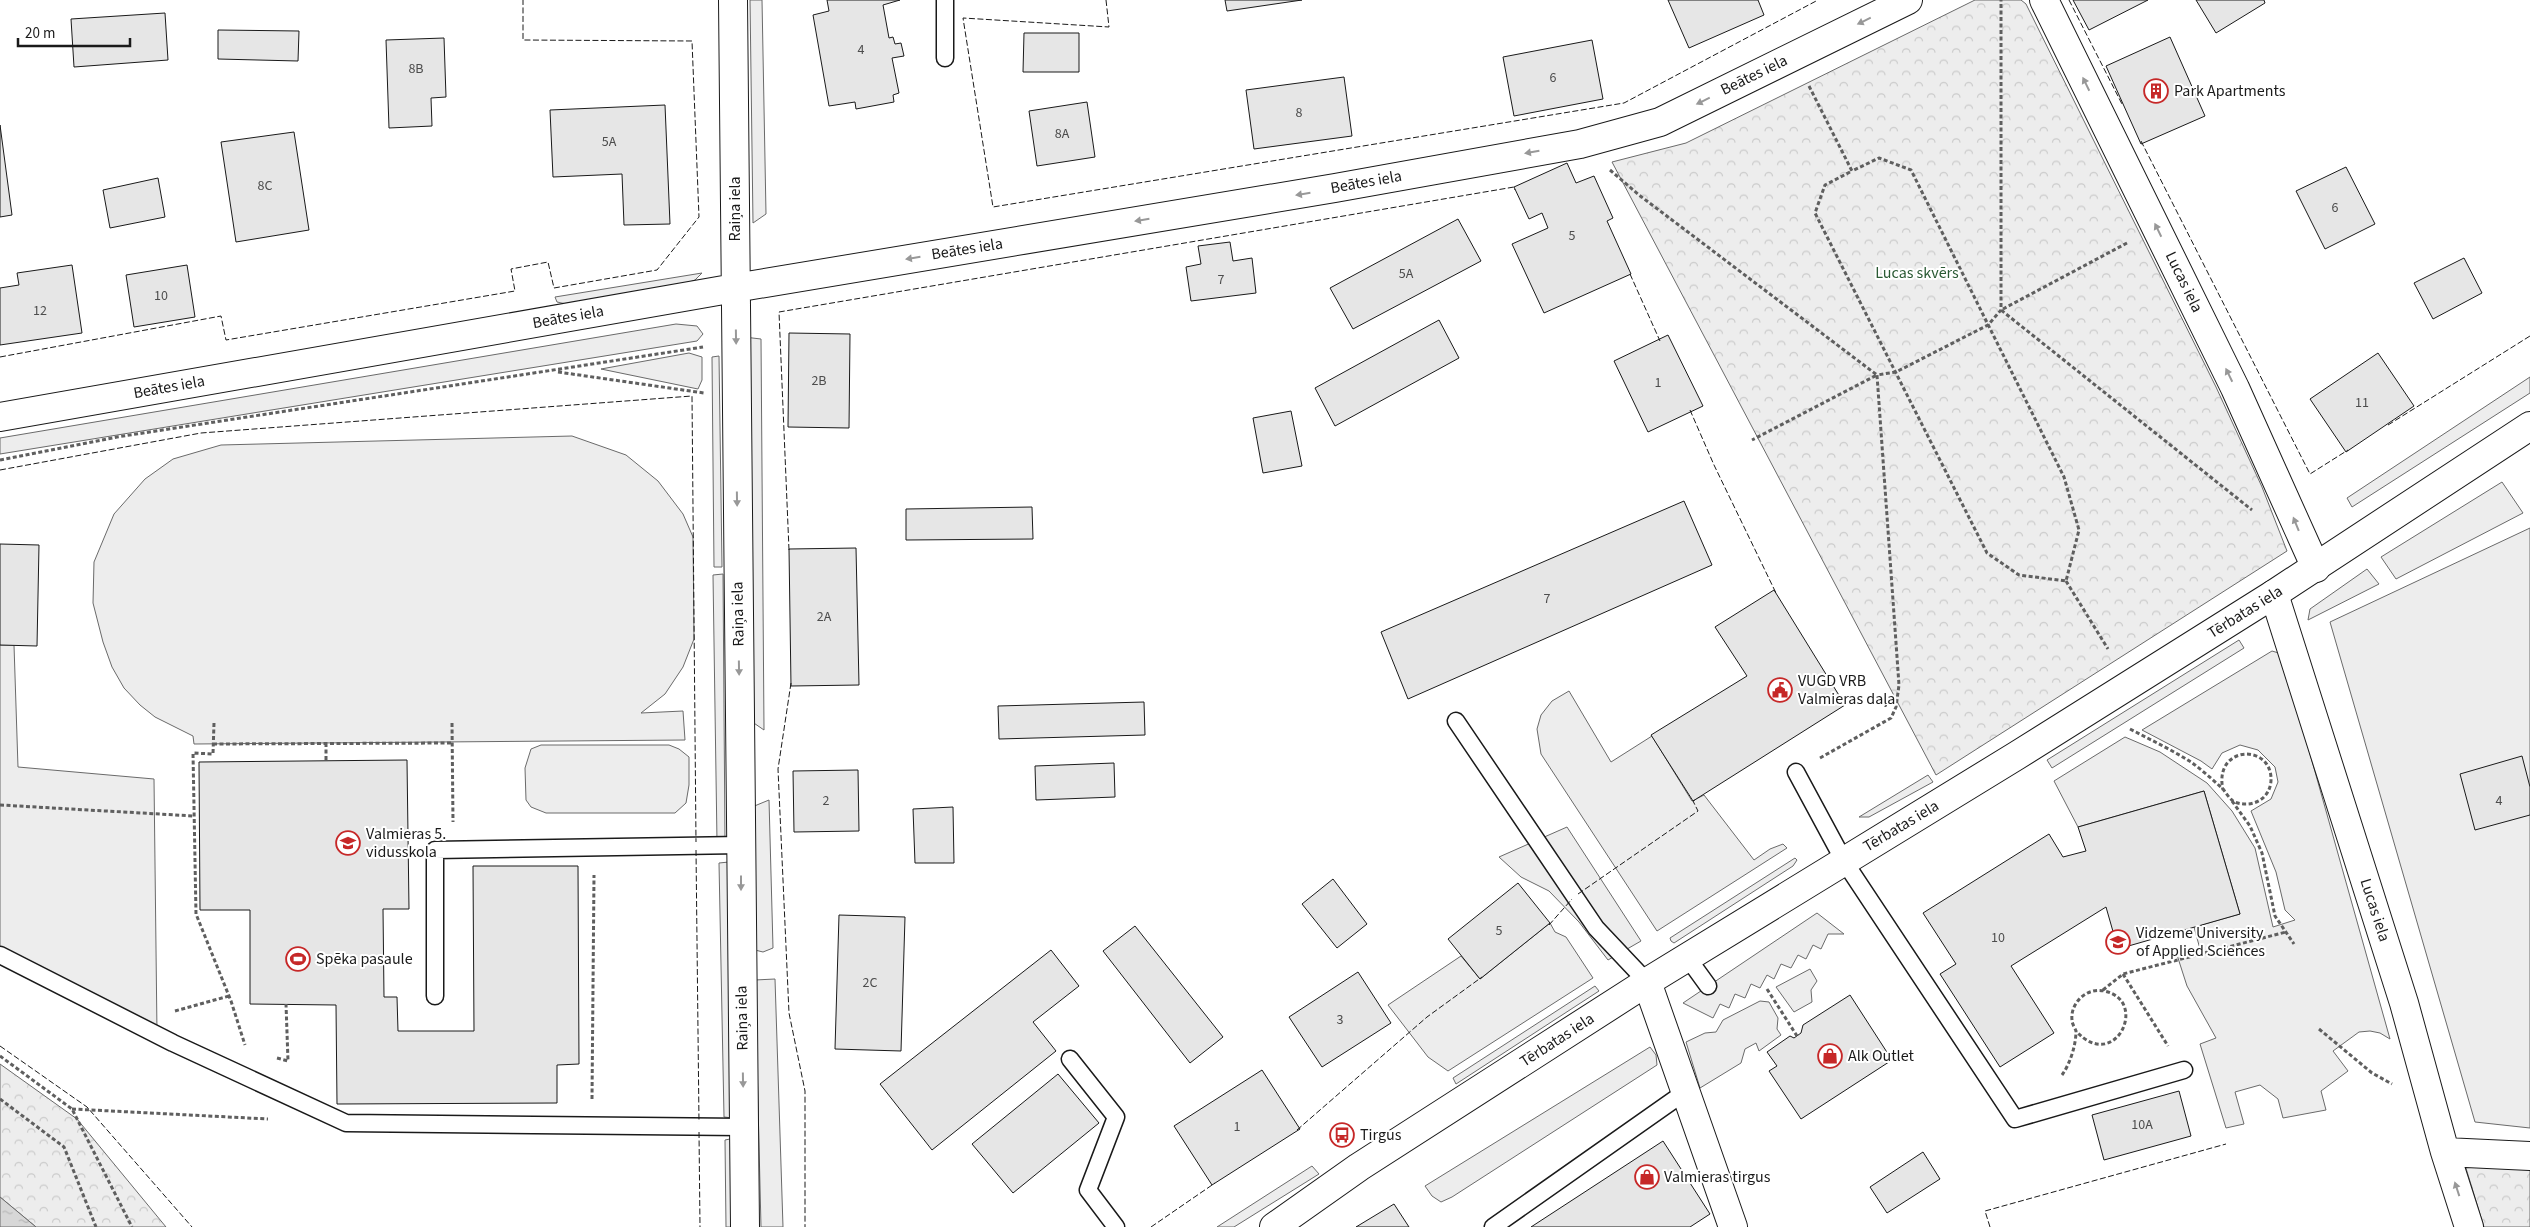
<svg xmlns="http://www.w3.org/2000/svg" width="2530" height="1227" font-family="'Source Sans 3',sans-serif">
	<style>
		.built { fill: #ededed; stroke: #6a6a6a }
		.park { fill: url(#park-crowns); stroke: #6a6a6a }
		.water { fill: url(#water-ripples); stroke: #6a6a6a }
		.building { fill: #e6e6e6; stroke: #1a1a1a }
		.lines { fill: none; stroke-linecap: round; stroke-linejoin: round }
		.lane-casing { stroke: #1a1a1a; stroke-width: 19 }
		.street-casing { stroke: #1a1a1a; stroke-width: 30 }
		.secondary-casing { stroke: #1a1a1a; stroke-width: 30 }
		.primary-casing { stroke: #1a1a1a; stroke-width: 30 }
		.path { stroke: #5f5f5f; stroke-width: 3; stroke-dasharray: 4 2.5; stroke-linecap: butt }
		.lane { stroke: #fff; stroke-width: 16 }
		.street { stroke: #fff; stroke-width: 28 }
		.secondary { stroke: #fff; stroke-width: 28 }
		.primary { stroke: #fff; stroke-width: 28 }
		.fence { stroke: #1a1a1a; stroke-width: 1; stroke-dasharray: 6 2.5; stroke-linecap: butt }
		.oneway { fill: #989898 }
		.labels { text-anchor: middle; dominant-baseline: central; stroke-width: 4; stroke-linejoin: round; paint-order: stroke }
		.number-label { font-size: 14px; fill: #4d4d4d }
		.street-label { font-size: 16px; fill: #1a1a1a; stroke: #fff }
		.poi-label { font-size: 16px; fill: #1a1a1a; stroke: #fff; text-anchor: start }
		.park-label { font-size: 16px; fill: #2b5a34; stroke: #fff }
	</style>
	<defs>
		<pattern id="park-crowns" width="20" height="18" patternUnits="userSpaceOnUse" patternTransform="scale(1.25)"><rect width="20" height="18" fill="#ededed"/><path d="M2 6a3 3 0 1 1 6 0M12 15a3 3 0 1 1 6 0" fill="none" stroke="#cbcbcb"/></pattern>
		<pattern id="water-ripples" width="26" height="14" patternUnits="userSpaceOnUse" patternTransform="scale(1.25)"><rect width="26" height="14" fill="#d7d7d7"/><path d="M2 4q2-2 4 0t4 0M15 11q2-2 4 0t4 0" fill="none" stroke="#b8b8b8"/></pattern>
	</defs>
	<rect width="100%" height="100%" fill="#fff"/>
	<path class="built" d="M 750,0 L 762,0 L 766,214 L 753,223 Z
		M 702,273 L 695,280 L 682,285 L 566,304 L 557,302 L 555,297 Z
		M 676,324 L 697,326 L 703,334 L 697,341 L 0,454 L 0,438 Z
		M 744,337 L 761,339 L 764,730 L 748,719 Z
		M 689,353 L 702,357 L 702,380 L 698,389 L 601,369 Z
		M 719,356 L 722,567 L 714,567 L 712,357 Z
		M 2530,377 L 2530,393 L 2352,507 L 2347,498 Z
		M 572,436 L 626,455 L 658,481 L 683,514 L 693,537 L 694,639 L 683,667 L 665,694 L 641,713 L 683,711 L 685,740 L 194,744 L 193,736 L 155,717 L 140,705 L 124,688 L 112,667 L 103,642 L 93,603 L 94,562 L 114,514 L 145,479 L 173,459 L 221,445 Z
		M 2502,482 L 2523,513 L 2396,579 L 2381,557 Z
		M 2530,528 L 2530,1128 L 2475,1122 L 2330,622 Z
		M 2367,569 L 2379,584 L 2308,620 L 2310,609 Z
		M 723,574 L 725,842 L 717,842 L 713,575 Z
		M 2239,640 L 2244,648 L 2052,768 L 2047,760 Z
		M 0,645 L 14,645 L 18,767 L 154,779 L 157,1033 L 0,962 Z
		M 2272,651 L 2282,654 L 2390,1039 L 2380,1033 L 2370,1031 L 2359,1032 L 2333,1051 L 2348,1071 L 2321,1091 L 2326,1110 L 2283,1118 L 2278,1099 L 2260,1085 L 2235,1092 L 2244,1124 L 2226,1128 L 2200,1044 L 2216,1038 L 2187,986 L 2177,955 L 2200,949 L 2194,927 L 2240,914 L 2204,791 L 2078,827 L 2054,781 L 2125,737 L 2160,752 L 2207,783 L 2232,811 L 2255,848 L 2273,927 L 2295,920 L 2285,910 L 2276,872 L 2251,811 L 2271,799 L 2278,782 L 2275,767 L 2258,750 L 2240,745 L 2222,753 L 2212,769 L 2201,761 L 2142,730 Z
		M 1569,691 L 1611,762 L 1652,736 L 1692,801 L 1704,795 L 1754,860 L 1770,849 L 1783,844 L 1787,848 L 1657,931 L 1541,754 L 1537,729 L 1541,715 L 1552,701 Z
		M 541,745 L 669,745 L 679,749 L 689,757 L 689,785 L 686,803 L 675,813 L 546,813 L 531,807 L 526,800 L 525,768 L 531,749 Z
		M 1928,775 L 1933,782 L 1869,817 L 1859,817 Z
		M 769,800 L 773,948 L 763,952 L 755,950 L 752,807 Z
		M 1567,827 L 1641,941 L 1608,960 L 1579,922 L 1549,891 L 1521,877 L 1499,857 Z
		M 1795,858 L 1797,860 L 1793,866 L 1674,943 L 1671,941 L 1670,938 Z
		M 729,862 L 733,1118 L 724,1117 L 719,863 Z
		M 1817,913 L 1844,934 L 1828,934 L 1821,949 L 1813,945 L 1806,959 L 1798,955 L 1791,968 L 1781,964 L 1774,979 L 1767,975 L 1760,988 L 1751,984 L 1745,998 L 1735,994 L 1729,1008 L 1720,1004 L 1713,1018 L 1683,1003 Z
		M 1550,923 L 1555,932 L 1566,937 L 1593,978 L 1448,1071 L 1428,1057 L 1388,1005 L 1461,956 L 1480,979 Z
		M 1810,969 L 1817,981 L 1811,990 L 1812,1002 L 1794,1012 L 1776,987 Z
		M 775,979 L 783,1227 L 761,1227 L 755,980 Z
		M 1595,986 L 1599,991 L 1456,1084 L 1453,1078 Z
		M 1760,1001 L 1769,1002 L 1778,1018 L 1777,1029 L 1781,1035 L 1759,1051 L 1756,1043 L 1745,1049 L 1741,1063 L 1700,1088 L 1686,1042 L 1705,1033 L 1716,1032 L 1723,1020 Z
		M 1650,1047 L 1656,1055 L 1657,1065 L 1452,1197 L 1441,1202 L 1432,1196 L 1425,1186 Z
		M 735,1138 L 737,1227 L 726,1227 L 725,1140 Z
		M 1312,1166 L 1319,1174 L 1234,1227 L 1217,1227 Z"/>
	<path class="park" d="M 1975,0 L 2021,0 L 2026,4 L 2216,387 L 2262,487 L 2287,551 L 1936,775 L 1612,162 L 1686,143 Z
		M 0,1064 L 77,1119 L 166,1227 L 36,1227 L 0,1197 Z
		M 2465,1165 L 2530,1169 L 2530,1227 L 2484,1227 Z"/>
	<path class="water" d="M 0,1197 L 36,1227 L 0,1227 Z"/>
	<path class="building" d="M 827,0 L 900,0 L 883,5 L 889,38 L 893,37 L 895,44 L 901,43 L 904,56 L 892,58 L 899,93 L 893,95 L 894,102 L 856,109 L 855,102 L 829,106 L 813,15 L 829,11 Z
		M 1225,0 L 1302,0 L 1227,11 Z
		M 1668,0 L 1758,0 L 1764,15 L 1689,48 Z
		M 2073,0 L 2148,0 L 2089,30 Z
		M 2196,0 L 2264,0 L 2265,3 L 2216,33 Z
		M 165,13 L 168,60 L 74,67 L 71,19 Z
		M 218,30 L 299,31 L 298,61 L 218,59 Z
		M 1024,33 L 1079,33 L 1079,72 L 1023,72 Z
		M 2170,37 L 2205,116 L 2141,144 L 2106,66 Z
		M 444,38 L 446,97 L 431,98 L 432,126 L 389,128 L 386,40 Z
		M 1592,40 L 1603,99 L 1514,116 L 1503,57 Z
		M 1344,77 L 1352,136 L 1254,149 L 1246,90 Z
		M 1087,102 L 1095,157 L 1037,166 L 1029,111 Z
		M 665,105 L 670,224 L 624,225 L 622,174 L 553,177 L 550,110 Z
		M 0,125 L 12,215 L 0,217 Z
		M 294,132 L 309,230 L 236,242 L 221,142 Z
		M 1567,163 L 1576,183 L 1594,176 L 1613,218 L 1607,221 L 1631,274 L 1544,313 L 1512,244 L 1548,228 L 1542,213 L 1529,219 L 1514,187 Z
		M 2346,167 L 2375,224 L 2325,249 L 2296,191 Z
		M 158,178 L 165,217 L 110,228 L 103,190 Z
		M 1458,219 L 1481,261 L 1353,329 L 1330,288 Z
		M 1230,242 L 1233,261 L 1252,258 L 1256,293 L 1191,301 L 1186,267 L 1201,264 L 1198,246 Z
		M 2464,258 L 2482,293 L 2433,319 L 2414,283 Z
		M 72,265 L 82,333 L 0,345 L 0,288 L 19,285 L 17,273 Z
		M 187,265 L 195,317 L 134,327 L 126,275 Z
		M 1439,320 L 1459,358 L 1335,426 L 1315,388 Z
		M 789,333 L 850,334 L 849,428 L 788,427 Z
		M 1668,335 L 1703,406 L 1648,432 L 1614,361 Z
		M 2378,353 L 2414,406 L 2346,452 L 2310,399 Z
		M 1291,411 L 1302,466 L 1263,473 L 1253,418 Z
		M 1684,501 L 1712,565 L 1408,699 L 1381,632 Z
		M 1032,507 L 1033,539 L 906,540 L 906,509 Z
		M 0,544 L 39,545 L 37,646 L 0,645 Z
		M 856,548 L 859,685 L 791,686 L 789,549 Z
		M 1774,590 L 1845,705 L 1693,801 L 1651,735 L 1747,676 L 1715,627 Z
		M 1144,702 L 1145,735 L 999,739 L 998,706 Z
		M 2522,756 L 2530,787 L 2530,815 L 2475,830 L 2460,774 Z
		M 407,760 L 409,909 L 383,909 L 384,997 L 397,997 L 398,1031 L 474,1031 L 473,866 L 578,866 L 579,1064 L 557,1065 L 557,1103 L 337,1104 L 336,1005 L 250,1004 L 250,910 L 200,910 L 199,762 Z
		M 1114,763 L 1115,797 L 1036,800 L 1035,766 Z
		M 858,770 L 859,831 L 794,832 L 793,771 Z
		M 2204,791 L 2240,914 L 2118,949 L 2106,907 L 2011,966 L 2054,1033 L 2000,1067 L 1940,974 L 1956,964 L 1923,913 L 2049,834 L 2063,857 L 2086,851 L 2078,827 Z
		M 953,807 L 954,863 L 915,863 L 913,809 Z
		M 1333,879 L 1367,924 L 1337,948 L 1302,904 Z
		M 1518,883 L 1550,923 L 1480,979 L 1448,939 Z
		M 839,915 L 905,917 L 901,1051 L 835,1049 Z
		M 1135,926 L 1223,1037 L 1190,1063 L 1103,951 Z
		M 1051,950 L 1079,986 L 1033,1022 L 1056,1051 L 932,1150 L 880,1084 Z
		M 1358,972 L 1391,1023 L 1322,1067 L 1289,1017 Z
		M 1850,995 L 1892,1060 L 1801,1119 L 1769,1071 L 1777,1066 L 1767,1052 L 1790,1036 L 1794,1038 L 1801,1033 L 1803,1025 Z
		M 1262,1070 L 1300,1129 L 1212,1185 L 1174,1126 Z
		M 1058,1074 L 1099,1123 L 1013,1193 L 972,1144 Z
		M 2179,1091 L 2191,1136 L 2104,1160 L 2092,1115 Z
		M 1663,1141 L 1710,1214 L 1690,1227 L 1531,1227 Z
		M 1923,1152 L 1940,1179 L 1887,1213 L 1870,1187 Z
		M 1394,1204 L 1409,1227 L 1356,1227 Z"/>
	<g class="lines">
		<g class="lane-casing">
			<path id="lane" d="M 945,58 L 945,0
				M 1456,721 L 1596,928 L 1647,982
				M 1796,772 L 1844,861 L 2015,1119 L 2184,1070
				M 0,955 L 173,1043 L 346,1123 L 743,1127
				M 1687,957 L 1708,986
				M 435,996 L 435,850 L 741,845
				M 1070,1059 L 1116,1117 L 1088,1190 L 1116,1227
				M 1493,1227 L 1685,1092"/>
		</g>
		<g class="street-casing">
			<path id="street" d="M 2274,594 L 2404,1003 L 2445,1152 L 2469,1227
				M 1647,982 L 1733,1227
				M 2445,1152 L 2530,1156"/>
		</g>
		<g class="secondary-casing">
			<path id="secondary" d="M 733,0 L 745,1227
				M 2044,0 L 2235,388 L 2316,568
				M 0,417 L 735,288 L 1335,188 L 1580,144 L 1660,122 L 1908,0"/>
		</g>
		<g class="primary-casing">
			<path id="primary" d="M 1274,1227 L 1359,1167 L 1647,982 L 2016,756 L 2274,594 L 2530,426"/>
		</g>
		<path class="path" d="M 1809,86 L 1852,171 L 1825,185 L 1815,213 L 1987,553 L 2019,575 L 2066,581 L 2079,530 L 2064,477 L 1911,170 L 1879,158 L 1852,171
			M 1610,170 L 1639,195 L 1877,375 L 1752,440
			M 2127,243 L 2001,310 L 2252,510
			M 558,372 L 704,393
			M 0,460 L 117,437 L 703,347
			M 2066,581 L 2108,649
			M 214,723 L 213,754 L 193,753 L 196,914 L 231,1001 L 245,1045
			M 452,723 L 453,822
			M 2130,729 C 2151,740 2172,750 2191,762 C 2202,770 2213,780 2223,789 C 2226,793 2229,798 2233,801 C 2242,806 2256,805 2264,797 C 2269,792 2271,785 2271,780 C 2272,743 2213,745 2223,790
			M 326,743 L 326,761
			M 213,744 L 452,743
			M 1820,758 L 1891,718 L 1896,707 L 1899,685 L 1877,375 L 1896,372 L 1988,325 L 2001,310 L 2001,0
			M 2232,801 L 2250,826 L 2262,853 L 2275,916 L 2294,944
			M 0,805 L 194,816
			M 2123,974 L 2168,1046
			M 1767,989 L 1797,1036
			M 2103,990 L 2123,974 L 2286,932
			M 175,1011 L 229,996
			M 2319,1029 L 2372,1073 L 2392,1084
			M 0,1056 L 72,1109 L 132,1227
			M 277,1058 L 288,1061 L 286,1004
			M 2062,1075 C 2070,1064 2076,1045 2076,1031 C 2075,1028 2072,1024 2072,1020 C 2070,1003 2087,987 2104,991 C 2150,1000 2115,1074 2076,1031
			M 0,1099 L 64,1147 L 96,1227
			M 592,1099 L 594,875
			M 72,1109 L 268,1119"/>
		<use href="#lane" class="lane"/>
		<use href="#street" class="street"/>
		<use href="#secondary" class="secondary"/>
		<use href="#primary" class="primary"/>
		<path class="fence" d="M 1106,0 L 1109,27 L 963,18 L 993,207 L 1624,103 L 1818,0
			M 2069,0 L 2123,106
			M 2141,141 L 2310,474 L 2348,450
			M 1630,274 L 1660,341
			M 0,357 L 221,316 L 226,340 L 515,291 L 511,269 L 548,262 L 554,288 L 657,270 L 699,217 L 692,41 L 523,40 L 523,0
			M 1690,410 L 1714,465 L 1776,593
			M 2388,425 L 2530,336
			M 0,470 L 201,433 L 692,396 L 696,842
			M 789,550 L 779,312 L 1514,187 L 1515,190
			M 791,683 L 778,769 L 789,1013 L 805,1091 L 805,1227
			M 696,850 L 699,1122
			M 1578,894 L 1698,811 L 1693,801 L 1695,800
			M 1549,925 L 1572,899
			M 0,1046 L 87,1107 L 192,1227
			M 1297,1130 L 1427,1017 L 1482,977
			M 699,1132 L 700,1227
			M 1151,1227 L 1215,1183
			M 1990,1227 L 1985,1211 L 2226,1144"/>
	</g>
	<defs><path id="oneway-solid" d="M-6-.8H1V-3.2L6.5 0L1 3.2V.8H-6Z" transform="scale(1.25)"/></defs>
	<g class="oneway">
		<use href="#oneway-solid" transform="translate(1864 21) rotate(154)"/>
		<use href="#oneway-solid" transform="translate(2086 84) rotate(-116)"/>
		<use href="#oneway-solid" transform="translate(1703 101) rotate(154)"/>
		<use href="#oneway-solid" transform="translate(1532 152) rotate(170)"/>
		<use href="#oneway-solid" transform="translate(1303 194) rotate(171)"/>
		<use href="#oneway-solid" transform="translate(1142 220) rotate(171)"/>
		<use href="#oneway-solid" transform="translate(2158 230) rotate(-116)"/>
		<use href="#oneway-solid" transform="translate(913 258) rotate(171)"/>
		<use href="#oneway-solid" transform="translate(736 337) rotate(89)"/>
		<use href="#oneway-solid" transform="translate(2229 375) rotate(-116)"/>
		<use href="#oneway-solid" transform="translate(737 499) rotate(89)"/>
		<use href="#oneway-solid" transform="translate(2296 524) rotate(-112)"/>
		<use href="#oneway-solid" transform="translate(739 668) rotate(89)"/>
		<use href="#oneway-solid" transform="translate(741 883) rotate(90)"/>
		<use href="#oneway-solid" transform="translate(743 1080) rotate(89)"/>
		<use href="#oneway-solid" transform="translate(2457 1189) rotate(-108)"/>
	</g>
	<defs>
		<g id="building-ring" transform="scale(1.25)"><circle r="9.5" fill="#fff" stroke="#c62828" stroke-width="1.5"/><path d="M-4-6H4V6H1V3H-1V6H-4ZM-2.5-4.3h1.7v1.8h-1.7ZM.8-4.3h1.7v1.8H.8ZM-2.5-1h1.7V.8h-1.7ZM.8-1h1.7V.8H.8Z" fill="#c62828"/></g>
		<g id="civic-ring" transform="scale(1.25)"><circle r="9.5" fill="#fff" stroke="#c62828" stroke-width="1.5"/><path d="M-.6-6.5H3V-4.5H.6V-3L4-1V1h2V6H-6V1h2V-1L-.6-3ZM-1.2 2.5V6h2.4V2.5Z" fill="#c62828"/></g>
		<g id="school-ring" transform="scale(1.25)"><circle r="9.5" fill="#fff" stroke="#c62828" stroke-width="1.5"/><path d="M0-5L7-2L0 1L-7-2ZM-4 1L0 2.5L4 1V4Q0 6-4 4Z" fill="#c62828"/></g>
		<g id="university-ring" transform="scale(1.25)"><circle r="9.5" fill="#fff" stroke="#c62828" stroke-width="1.5"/><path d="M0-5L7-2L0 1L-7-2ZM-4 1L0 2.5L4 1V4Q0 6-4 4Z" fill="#c62828"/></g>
		<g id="stadium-ring" transform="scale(1.25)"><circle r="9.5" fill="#fff" stroke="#c62828" stroke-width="1.5"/><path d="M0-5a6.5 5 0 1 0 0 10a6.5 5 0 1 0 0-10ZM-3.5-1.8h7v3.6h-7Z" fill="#c62828"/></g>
		<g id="shop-ring" transform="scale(1.25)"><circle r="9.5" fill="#fff" stroke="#c62828" stroke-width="1.5"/><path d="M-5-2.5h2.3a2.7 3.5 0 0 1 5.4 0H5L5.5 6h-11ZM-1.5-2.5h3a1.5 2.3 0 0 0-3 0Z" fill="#c62828"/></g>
		<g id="bus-ring" transform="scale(1.25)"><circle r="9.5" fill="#fff" stroke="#c62828" stroke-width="1.5"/><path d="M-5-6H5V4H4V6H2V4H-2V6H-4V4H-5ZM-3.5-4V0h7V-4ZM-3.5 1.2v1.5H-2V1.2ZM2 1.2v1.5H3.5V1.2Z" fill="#c62828"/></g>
	</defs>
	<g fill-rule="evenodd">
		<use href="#building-ring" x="2156" y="91"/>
		<use href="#civic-ring" x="1780" y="690"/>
		<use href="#school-ring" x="348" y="843"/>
		<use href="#university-ring" x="2118" y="942"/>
		<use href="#stadium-ring" x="298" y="959"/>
		<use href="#shop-ring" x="1830" y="1056"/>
		<use href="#bus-ring" x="1342" y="1135"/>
		<use href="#shop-ring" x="1647" y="1177"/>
	</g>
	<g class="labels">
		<g class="number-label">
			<text x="861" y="50">4</text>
			<text x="416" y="69">8B</text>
			<text x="1553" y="78">6</text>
			<text x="1299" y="113">8</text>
			<text x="1062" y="134">8A</text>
			<text x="609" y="142">5A</text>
			<text x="265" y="186">8C</text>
			<text x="2335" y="208">6</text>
			<text x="1572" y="236">5</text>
			<text x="1406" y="274">5A</text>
			<text x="1221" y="280">7</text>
			<text x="161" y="296">10</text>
			<text x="40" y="311">12</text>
			<text x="819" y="381">2B</text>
			<text x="1658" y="383">1</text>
			<text x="2362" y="403">11</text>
			<text x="1547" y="599">7</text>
			<text x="824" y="617">2A</text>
			<text x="826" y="801">2</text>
			<text x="2499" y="801">4</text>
			<text x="1499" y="931">5</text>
			<text x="1998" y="938">10</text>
			<text x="870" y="983">2C</text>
			<text x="1340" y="1020">3</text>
			<text x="2142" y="1125">10A</text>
			<text x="1237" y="1127">1</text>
		</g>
		<g class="street-label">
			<text transform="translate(1754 75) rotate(-26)">Beātes iela</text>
			<text transform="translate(1366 182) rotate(-10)">Beātes iela</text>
			<text transform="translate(735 209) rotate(-90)">Raiņa iela</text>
			<text transform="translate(967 249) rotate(-9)">Beātes iela</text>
			<text transform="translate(2184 282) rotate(64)">Lucas iela</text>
			<text transform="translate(568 317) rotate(-10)">Beātes iela</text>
			<text transform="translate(169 387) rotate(-10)">Beātes iela</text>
			<text transform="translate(2245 612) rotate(-32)">Tērbatas iela</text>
			<text transform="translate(738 614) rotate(-91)">Raiņa iela</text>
			<text transform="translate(1901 826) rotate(-31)">Tērbatas iela</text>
			<text transform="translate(2375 910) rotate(72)">Lucas iela</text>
			<text transform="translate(742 1018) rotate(-91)">Raiņa iela</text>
			<text transform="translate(1557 1040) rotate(-33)">Tērbatas iela</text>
		</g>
		<g class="poi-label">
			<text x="2174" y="91">Park Apartments</text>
			<text x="1798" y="681">VUGD VRB<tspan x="1798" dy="18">Valmieras daļa</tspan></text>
			<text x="366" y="834">Valmieras 5.<tspan x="366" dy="18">vidusskola</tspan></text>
			<text x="2136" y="933">Vidzeme University<tspan x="2136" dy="18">of Applied Sciences</tspan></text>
			<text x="316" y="959">Spēka pasaule</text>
			<text x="1848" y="1056">Alk Outlet</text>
			<text x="1360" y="1135">Tirgus</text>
			<text x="1664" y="1177">Valmieras tirgus</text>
		</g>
		<g class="park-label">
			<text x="1917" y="273">Lucas skvērs</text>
		</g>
	</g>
	<path d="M18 38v8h112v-8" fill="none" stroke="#1a1a1a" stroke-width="2.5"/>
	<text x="25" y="38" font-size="15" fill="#1a1a1a" stroke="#ffffff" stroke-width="4" paint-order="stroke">20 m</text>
</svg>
